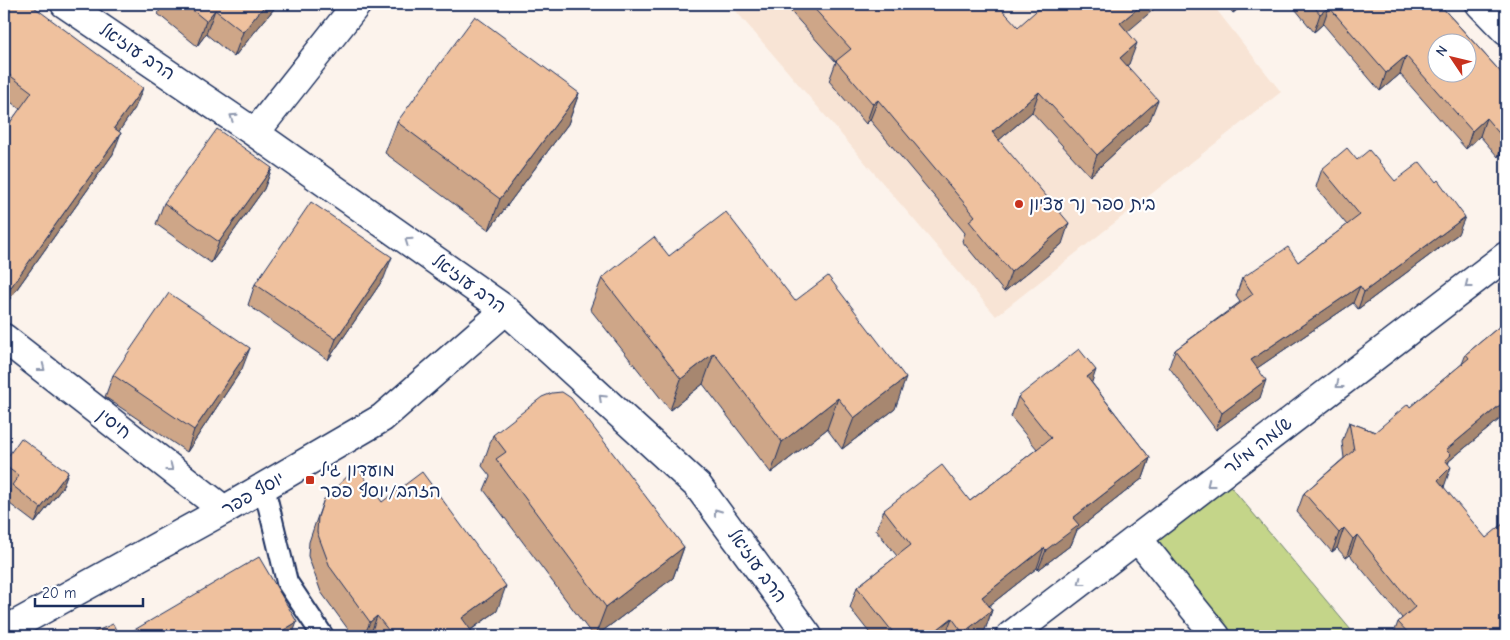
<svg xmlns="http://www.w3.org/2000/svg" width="1510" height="640" font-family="'Comic Neue','Playpen Sans Hebrew',sans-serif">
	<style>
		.built { fill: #f8e4d5 }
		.green { fill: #c4d589; stroke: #708274 }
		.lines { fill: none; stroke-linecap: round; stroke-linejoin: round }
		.lane-casing { stroke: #1b2f5e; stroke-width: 24 }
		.street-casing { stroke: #1b2f5e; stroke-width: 31 }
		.lane { stroke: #fff; stroke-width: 20 }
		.street { stroke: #fff; stroke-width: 28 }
		.wall { fill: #cea688; stroke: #1b2f5e }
		.shaded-wall { fill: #a7876f; stroke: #1b2f5e }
		.building { fill: #efc19e; stroke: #1b2f5e; fill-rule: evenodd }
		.oneway { stroke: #8d97ae }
		.poi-dot { fill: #c8321e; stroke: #fff; stroke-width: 2 }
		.labels { text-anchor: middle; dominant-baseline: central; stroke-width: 4.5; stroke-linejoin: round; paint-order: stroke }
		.street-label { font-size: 18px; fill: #1b2f5e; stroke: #fff }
		.poi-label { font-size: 18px; fill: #1b2f5e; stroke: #fff; text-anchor: start }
	</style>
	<rect width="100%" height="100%" fill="#fcf3ec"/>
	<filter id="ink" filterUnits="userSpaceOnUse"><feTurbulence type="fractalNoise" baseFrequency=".02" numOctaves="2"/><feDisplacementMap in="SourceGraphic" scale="10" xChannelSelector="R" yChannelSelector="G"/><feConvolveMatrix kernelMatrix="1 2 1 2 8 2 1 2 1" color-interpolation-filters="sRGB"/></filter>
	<g filter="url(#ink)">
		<path class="built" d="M 730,4 L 1212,4 L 1281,92 L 996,316 Z"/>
		<path class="green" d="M 1221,475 L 1356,636 L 1216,636 L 1138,539 Z"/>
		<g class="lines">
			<g class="lane-casing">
				<path id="lane" d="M 264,487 L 287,582 L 323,636"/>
			</g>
			<g class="street-casing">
				<path id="street" d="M 65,4 L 255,133 L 506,310 L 698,486 L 808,636
					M 1480,4 L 1506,31
					M 255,133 L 357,4
					M 4,338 L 224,510
					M 1138,539 L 1216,636
					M 4,631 L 224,510 L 382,418 L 506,310
					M 1010,636 L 1506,256"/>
			</g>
			<use href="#lane" class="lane"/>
			<use href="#street" class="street"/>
		</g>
		<path class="wall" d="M 4,4 L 135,108 L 119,131 L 113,154 L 4,307 L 4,131 L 20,109 L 4,97 Z
			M 162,4 L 278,4 L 234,57 L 206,34 L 197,46 L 158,14 Z
			M 784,4 L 886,4 L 893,11 L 1018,27 L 1127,32 L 1129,64 L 1127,66 L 1150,120 L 1090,176 L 1032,112 L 999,140 L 1062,244 L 1004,292 L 962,241 L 965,233 L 870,120 L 866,124 L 829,81 L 836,62 Z
			M 1226,4 L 1245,4 L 1233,13 Z
			M 1291,4 L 1439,4 L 1506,78 L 1506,149 L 1498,157 L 1480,136 L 1466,149 L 1400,74 L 1380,91 L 1323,24 L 1314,32 Z
			M 579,93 L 568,124 L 489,230 L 385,153 L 397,122 Z
			M 1357,160 L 1395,181 L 1458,234 L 1358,309 L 1353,303 L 1257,368 L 1260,398 L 1216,430 L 1169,367 L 1175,350 L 1240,302 L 1236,296 L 1242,278 L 1298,262 L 1347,225 L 1316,187 L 1322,169 Z
			M 272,168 L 264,189 L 211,263 L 156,224 L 164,203 Z
			M 669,256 L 795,301 L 895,409 L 842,449 L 827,429 L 771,473 L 703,384 L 670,410 L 590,309 L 602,278 Z
			M 384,278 L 328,360 L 248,305 L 255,284 Z
			M 1506,321 L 1506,414 L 1449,461 L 1444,487 L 1506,636 L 1393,636 L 1398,622 L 1402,618 L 1350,555 L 1346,558 L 1337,548 L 1332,552 L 1297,512 L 1304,493 L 1344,458 L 1342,442 L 1349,422 L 1375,432 L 1410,407 L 1462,364 L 1466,354 Z
			M 242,369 L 187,452 L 105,397 L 113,375 Z
			M 1092,383 L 1150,458 L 1143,478 L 1077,530 L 1071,545 L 1038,570 L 1037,568 L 989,606 L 992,610 L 985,630 L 977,636 L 872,636 L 850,608 L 857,587 L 897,556 L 876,530 L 884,510 L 970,501 L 1037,449 L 1011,417 L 1018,397 Z
			M 493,435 L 684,547 L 673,578 L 596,636 L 593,636 L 484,490 L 490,476 L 482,466 Z
			M 4,462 L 68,472 L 62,488 L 35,523 L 6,501 L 10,490 L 4,485 Z
			M 324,499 L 382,502 L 497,611 L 471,630 L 475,636 L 353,636 L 321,592 L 308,556 L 309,542 L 315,524 Z"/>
		<path class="shaded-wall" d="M 266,4 L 278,4 L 234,57 L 243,32 Z
			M 1143,4 L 1160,4 L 1113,44 L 1120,23 Z
			M 1237,4 L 1245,4 L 1233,13 Z
			M 1329,7 L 1323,24 L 1314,32 L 1320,14 Z
			M 215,10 L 206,34 L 197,46 L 206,21 Z
			M 1137,43 L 1129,64 L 1112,78 L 1120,58 Z
			M 1406,56 L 1400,74 L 1380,91 L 1386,73 Z
			M 143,88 L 135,108 L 107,149 L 114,128 Z
			M 1039,92 L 1032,112 L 985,152 L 992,132 Z
			M 579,93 L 568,124 L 489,230 L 500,199 Z
			M 878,100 L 870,120 L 866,124 L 873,104 Z
			M 1158,100 L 1150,120 L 1090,176 L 1097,155 Z
			M 1486,118 L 1480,136 L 1466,149 L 1472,131 Z
			M 121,133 L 113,154 L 4,307 L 11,287 Z
			M 1506,137 L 1506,149 L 1498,157 L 1504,139 Z
			M 272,168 L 264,189 L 211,263 L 219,242 Z
			M 1465,217 L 1458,234 L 1358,309 L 1364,292 Z
			M 1069,223 L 1062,244 L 1004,292 L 1011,272 Z
			M 392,257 L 384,278 L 328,360 L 336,339 Z
			M 1360,286 L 1353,303 L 1244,377 L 1251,360 Z
			M 250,348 L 242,369 L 187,452 L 194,430 Z
			M 714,353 L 703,384 L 670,410 L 681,379 Z
			M 1096,370 L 1089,391 L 1087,377 Z
			M 906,378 L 895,409 L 842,449 L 854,418 Z
			M 1266,380 L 1260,398 L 1216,430 L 1222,413 Z
			M 838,398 L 827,429 L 771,473 L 782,442 Z
			M 1506,400 L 1506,414 L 1449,461 L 1444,474 L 1451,467 L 1444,487 L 1431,499 L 1446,450 Z
			M 1150,458 L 1143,478 L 1077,530 L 1071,545 L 1038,570 L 1046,550 L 1073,518 Z
			M 68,472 L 62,488 L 35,523 L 41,508 Z
			M 1344,528 L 1337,548 L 1332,552 L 1339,533 Z
			M 1357,535 L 1350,555 L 1346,558 L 1353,539 Z
			M 684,547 L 673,578 L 596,636 L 595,636 L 606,607 Z
			M 1044,548 L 1037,568 L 975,617 L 982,597 Z
			M 506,586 L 497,611 L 462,636 L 462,618 Z
			M 992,610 L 985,630 L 977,636 L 961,636 L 963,633 Z
			M 377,616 L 370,636 L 364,636 L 370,622 Z
			M 952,618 L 945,636 L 929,636 Z
			M 297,622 L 292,636 L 274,636 Z"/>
		<path class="building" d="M 4,4 L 30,4 L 143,88 L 114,128 L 121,133 L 11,287 L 4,281 L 4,167 L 6,164 L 4,163 L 4,131 L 32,92 L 4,71 Z
			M 185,4 L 266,4 L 243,32 L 215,10 L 206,21 Z
			M 810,4 L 886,4 L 893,11 L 902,4 L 997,4 L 1018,27 L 1044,4 L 1143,4 L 1120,23 L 1137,43 L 1120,58 L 1158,100 L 1097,155 L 1039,92 L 992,132 L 1069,223 L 1011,272 L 969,221 L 975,216 L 878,100 L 873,104 L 836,61 L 851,49 Z
			M 1312,4 L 1439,4 L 1506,78 L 1506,137 L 1504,139 L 1486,118 L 1472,131 L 1406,56 L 1386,73 L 1329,7 L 1320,14 ZM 1438,42 L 1468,42 L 1468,72 L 1438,72 Z
			M 475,16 L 579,93 L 500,199 L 397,122 Z
			M 217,129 L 272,168 L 219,242 L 164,203 Z
			M 1347,148 L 1357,160 L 1369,150 L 1395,181 L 1420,162 L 1436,182 L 1438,180 L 1465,217 L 1364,292 L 1360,286 L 1251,360 L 1266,380 L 1222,413 L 1175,350 L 1253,294 L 1242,278 L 1288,247 L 1298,262 L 1360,215 L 1322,169 Z
			M 311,202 L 392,257 L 336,339 L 255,284 Z
			M 726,212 L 795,301 L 828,276 L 906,378 L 854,418 L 838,398 L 782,442 L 714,353 L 681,379 L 602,278 L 654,237 L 669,256 Z
			M 169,293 L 250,348 L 194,430 L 113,375 Z
			M 1506,321 L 1506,400 L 1446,450 L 1451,455 L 1445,460 L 1451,467 L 1438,480 L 1486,538 L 1504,523 L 1506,526 L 1506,636 L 1411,636 L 1398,622 L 1415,607 L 1357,535 L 1353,539 L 1344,528 L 1339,533 L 1304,493 L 1354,450 L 1349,422 L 1375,432 L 1408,404 L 1410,407 L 1469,358 L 1466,354 Z
			M 1079,349 L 1096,370 L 1087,377 L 1150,458 L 1073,518 L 1079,525 L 1046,550 L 1044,548 L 982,597 L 992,610 L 963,633 L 952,618 L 929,636 L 896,636 L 857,587 L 911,545 L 884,510 L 942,465 L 970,501 L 1051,438 L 1018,397 Z
			M 562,392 L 571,398 L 684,547 L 606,607 L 496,459 L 506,452 L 493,435 L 542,397 L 552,393 Z
			M 21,438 L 68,472 L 41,508 L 12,485 L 19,476 L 4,465 L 4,462 Z
			M 357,467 L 382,502 L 422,472 L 506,586 L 462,618 L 475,636 L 393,636 L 377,616 L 370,622 L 330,567 L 317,532 L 318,517 L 324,499 Z
			M 259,557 L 297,622 L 274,636 L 124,636 Z
			M 113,624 L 119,636 L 85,636 Z
			M 1122,630 L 1127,636 L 1114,636 Z"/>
		<defs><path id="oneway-chevron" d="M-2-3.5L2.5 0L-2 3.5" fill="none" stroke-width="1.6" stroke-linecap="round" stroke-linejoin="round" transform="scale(1.25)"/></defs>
		<g class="oneway">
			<use href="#oneway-chevron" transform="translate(233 117) rotate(-146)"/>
			<use href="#oneway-chevron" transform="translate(408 241) rotate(-145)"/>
			<use href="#oneway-chevron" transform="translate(1468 285) rotate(142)"/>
			<use href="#oneway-chevron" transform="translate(42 368) rotate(38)"/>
			<use href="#oneway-chevron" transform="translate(1339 385) rotate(142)"/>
			<use href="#oneway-chevron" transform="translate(602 398) rotate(-137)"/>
			<use href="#oneway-chevron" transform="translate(170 468) rotate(38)"/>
			<use href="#oneway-chevron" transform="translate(1210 484) rotate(142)"/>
			<use href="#oneway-chevron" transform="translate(717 512) rotate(-126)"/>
			<use href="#oneway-chevron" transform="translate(1081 582) rotate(143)"/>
		</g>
	</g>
	<g class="poi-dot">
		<circle cx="1019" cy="204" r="5"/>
		<rect x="305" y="475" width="10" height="10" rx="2.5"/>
	</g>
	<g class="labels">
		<g class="street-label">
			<text transform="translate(137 52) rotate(34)">הרב עוזיאל</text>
			<text transform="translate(469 284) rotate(36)">הרב עוזיאל</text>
			<text transform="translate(114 424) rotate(38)">חיסין</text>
			<text transform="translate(1258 446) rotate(-38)">שלמה מילר</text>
			<text transform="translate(253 494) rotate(-30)">יוסף פפר</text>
			<text transform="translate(757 566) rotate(54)">הרב עוזיאל</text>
		</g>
		<g class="poi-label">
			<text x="1029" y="204">בית ספר נר עציון</text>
			<text x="320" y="470">מועדון גיל<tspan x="320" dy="21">הזהב/יוסף פפר</tspan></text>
		</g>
	</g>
	<rect width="1510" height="640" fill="none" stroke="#fff" stroke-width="20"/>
	<rect x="10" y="10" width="1490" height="620" fill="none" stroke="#1b2f5e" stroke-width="2" filter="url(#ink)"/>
	<g transform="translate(1452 58) rotate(305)"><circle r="24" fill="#ffffff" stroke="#a4acbf"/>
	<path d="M0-4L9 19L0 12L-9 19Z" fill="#c8321e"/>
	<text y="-8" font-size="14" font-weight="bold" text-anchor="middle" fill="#1b2f5e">N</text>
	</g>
	<path d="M35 598v8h108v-8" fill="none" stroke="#1b2f5e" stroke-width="2.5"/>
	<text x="42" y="598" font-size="15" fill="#1b2f5e" stroke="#ffffff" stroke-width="4" paint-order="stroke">20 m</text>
</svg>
